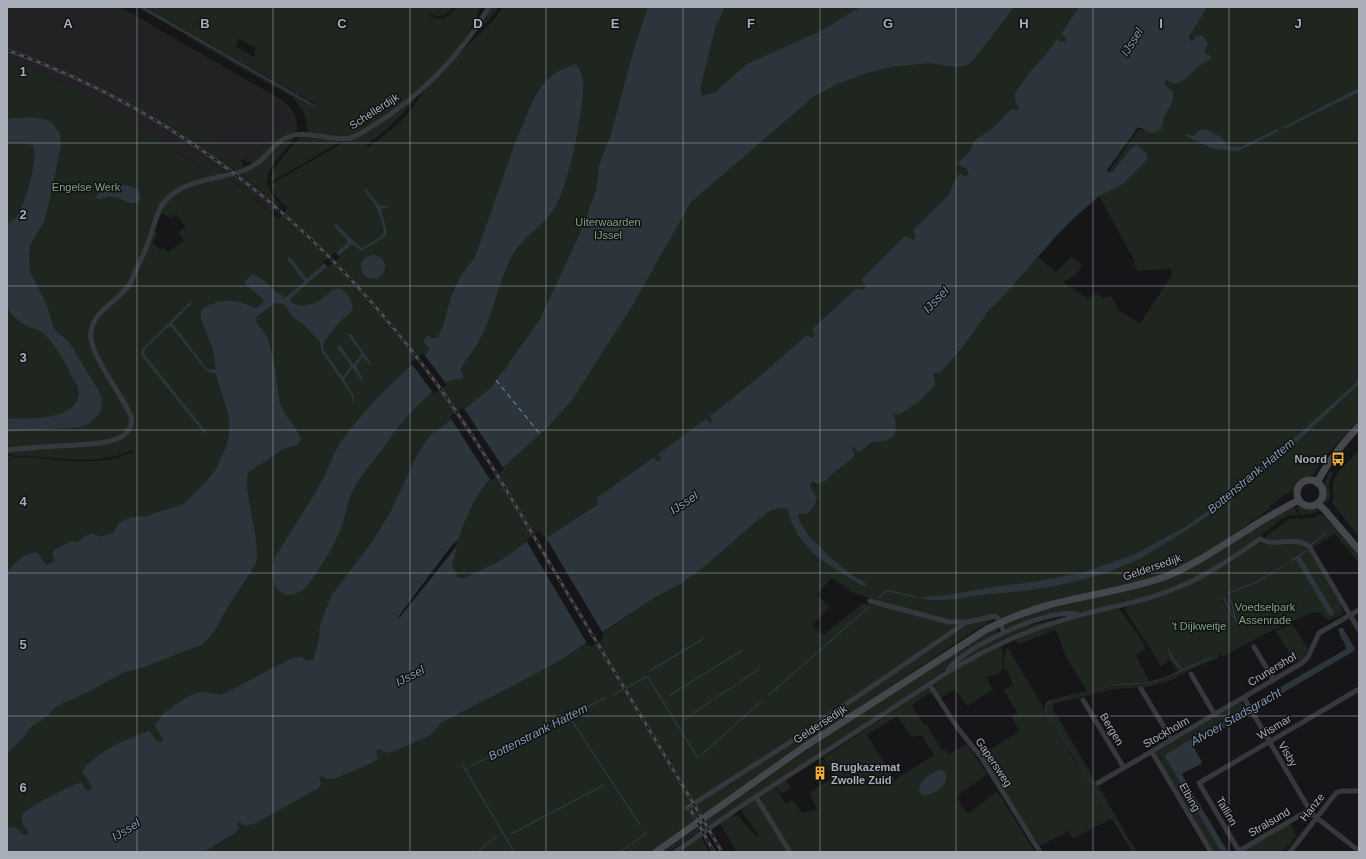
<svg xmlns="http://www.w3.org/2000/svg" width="1366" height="859" font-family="Helvetica,sans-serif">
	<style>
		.built { fill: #222225 }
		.green { fill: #1e261f; fill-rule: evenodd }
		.water { fill: #2c353c }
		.pier { fill: #161618 }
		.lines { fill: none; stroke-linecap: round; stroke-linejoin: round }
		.stream { stroke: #2c353c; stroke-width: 1.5 }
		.ferry { stroke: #7f9bb3; stroke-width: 1; stroke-dasharray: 5 4; stroke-linecap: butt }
		.street { stroke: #37383d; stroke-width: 5 }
		.secondary { stroke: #45474d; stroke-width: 7 }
		.rail-casing { stroke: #4a4c52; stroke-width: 3 }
		.rail { stroke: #111113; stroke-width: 1.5; stroke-dasharray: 4.5; stroke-linecap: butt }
		.grid { fill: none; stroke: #a8adb8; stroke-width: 1; stroke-opacity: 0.55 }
		.labels { text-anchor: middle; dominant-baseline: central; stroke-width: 3; stroke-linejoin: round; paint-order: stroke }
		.street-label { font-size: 11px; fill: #a8adb8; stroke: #111113 }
		.park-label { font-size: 11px; fill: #7fa381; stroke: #111113 }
		.poi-label { font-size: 11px; font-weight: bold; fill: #a8adb8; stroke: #111113; text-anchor: end }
		.water-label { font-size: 12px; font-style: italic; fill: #7f9bb3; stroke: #111113 }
		.grid-label { font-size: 13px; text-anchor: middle; font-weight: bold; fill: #a8adb8; stroke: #111113; stroke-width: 3; stroke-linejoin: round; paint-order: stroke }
	</style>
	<rect width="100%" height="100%" fill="#161618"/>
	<path class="built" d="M 7,7 L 103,7 L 118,13 L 159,33 L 285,106 L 290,117 L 290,125 L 289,127 L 279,132 L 266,143 L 240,162 L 235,169 L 222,173 L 205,173 L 184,156 L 126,120 L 46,75 L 7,60 Z
		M 237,171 L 279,205 L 272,213 L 253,197 L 250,199 L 243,194 L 245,191 L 225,175 Z"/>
	<path class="green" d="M 103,7 L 120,7 L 283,101 C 293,108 298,118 297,131 L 256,162 C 251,163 248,163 244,160 C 251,154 258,149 265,144 C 274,137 279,131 289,127 C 293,119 287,113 285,106 L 159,33 Z
		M 144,7 L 453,7 C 448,16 439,18 429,14 L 428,15 C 441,22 448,19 456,7 L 480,7 L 474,25 L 472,25 C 466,38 458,52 448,63 C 430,81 368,135 345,137 C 334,138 319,134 308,133 L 304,112 L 292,97 L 187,37 L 187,36 L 306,103 L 316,107 L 317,105 ZM 239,39 L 256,48 L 254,53 L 255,54 L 254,57 L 235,46 Z
		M 491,7 L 499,7 L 490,19 L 475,33 Z
		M 503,7 L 1087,7 L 1066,42 L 970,178 L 913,240 L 865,288 L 812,337 L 711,422 L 659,462 L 545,539 L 540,532 L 526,542 L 530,548 L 33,829 L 7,849 L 7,455 C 15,458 23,456 32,457 C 59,460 86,464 113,459 C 120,457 127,454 134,452 L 134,450 C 127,451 119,456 111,457 C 81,463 59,458 30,456 C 23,455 12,458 7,452 L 7,60 C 39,70 68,87 97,103 C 135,124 171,146 205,173 L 208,173 L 213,166 L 245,191 L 244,194 L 250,199 L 252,197 L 278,219 L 288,208 L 276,197 L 271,187 L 272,184 L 349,139 L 420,92 C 403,115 389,128 366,145 L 368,147 L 370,146 L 391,130 L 407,115 L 425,90 L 450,62 L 491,23 ZM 161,213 L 171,218 L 176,214 L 186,227 L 178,232 L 184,241 L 168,252 L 164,247 L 160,250 L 153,243 L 158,233 L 154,232 Z
		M 1207,7 L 1359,7 L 1359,420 L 1324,458 L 1313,475 L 1299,482 L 1294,489 L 1288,494 L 1287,493 L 1270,506 L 1271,508 L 1211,550 L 1177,568 L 1161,575 L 1001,619 L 1000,617 L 990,618 L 993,620 L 971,633 L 807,742 L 652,852 L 204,852 L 235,833 L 240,827 L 237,823 L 321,786 L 322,783 L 318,777 L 322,774 L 327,779 L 330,780 L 374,762 L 378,758 L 374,749 L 376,749 L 393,752 L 431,735 L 441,723 L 516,685 L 561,660 L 588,643 L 591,647 L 602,640 L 603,638 L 602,634 L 657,596 L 689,578 L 764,515 L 782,507 L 788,509 C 791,525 803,544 815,555 C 826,565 842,573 855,581 L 820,552 L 803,529 L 798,515 L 808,484 L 812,481 L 816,486 L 816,484 L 825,481 L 837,470 L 853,458 L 855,455 L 849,449 L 854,445 L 860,451 L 896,428 L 895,422 L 888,412 L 891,407 L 899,414 L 922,399 L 935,385 L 933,375 L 934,373 L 938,373 L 962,348 L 990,309 L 1038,257 L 1056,272 L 1071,257 L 1082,265 L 1077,274 L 1063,282 L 1089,299 L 1094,292 L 1103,298 L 1111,296 L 1119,311 L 1140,323 L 1172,275 L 1171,269 L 1138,271 L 1133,263 L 1135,262 L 1099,196 L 1122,185 L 1147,160 L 1131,148 L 1112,172 L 1109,173 L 1109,171 L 1138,130 L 1145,130 L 1148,132 L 1163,82 L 1190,40 L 1189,37 ZM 831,578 L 852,592 L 877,601 L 875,606 L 863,603 L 823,635 L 812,625 L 829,607 L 817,595 Z
		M 7,46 C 69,65 126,92 182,124 C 202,135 224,147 240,162 L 242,161 L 244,167 L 237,171 C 166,119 91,74 7,47 Z
		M 301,136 L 343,140 L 275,180 L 271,181 C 269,167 292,148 301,136 Z
		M 293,138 L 292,142 C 275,164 253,176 280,204 L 279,205 L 241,174 L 283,141 Z
		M 1359,451 L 1359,537 L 1332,503 C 1335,496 1332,491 1333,484 C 1334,473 1351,459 1359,451 Z
		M 1330,471 L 1333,473 L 1329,482 L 1330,498 L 1325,504 C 1321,494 1325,480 1330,471 Z
		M 1300,506 L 1315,508 L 1318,510 L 1312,514 L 1301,515 L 1296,507 Z
		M 1294,507 L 1299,515 L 1290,515 L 1283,518 L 1260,537 L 1233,556 L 1190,581 L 1154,595 L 1086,611 L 1067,613 L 1008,628 L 1004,626 L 1004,625 L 1030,614 L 1172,577 C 1202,564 1228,545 1256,528 C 1268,520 1281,514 1294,507 Z
		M 1320,514 L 1322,516 L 1323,515 L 1359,553 L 1359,563 L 1335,534 L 1312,548 L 1307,542 L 1271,541 L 1266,538 L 1266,536 L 1289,519 L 1314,518 Z
		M 1262,543 L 1274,545 L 1298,543 L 1307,547 L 1342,607 L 1341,608 L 1343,611 L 1342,615 L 1329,620 L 1326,619 L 1320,613 L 1314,612 L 1275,629 L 1222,657 L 1220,654 L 1218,655 L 1219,658 L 1194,668 L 1174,679 L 1159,684 L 1147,687 L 1114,689 L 1053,704 L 1053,709 L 1137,852 L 1134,852 L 1047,711 L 1046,706 L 1053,700 L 1118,686 L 1152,683 L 1168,677 L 1183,670 L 1180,669 L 1177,671 L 1169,660 L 1161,667 L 1152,651 L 1128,615 L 1126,611 L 1127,606 C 1177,594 1216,575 1257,544 ZM 1307,550 L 1307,552 L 1300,556 L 1334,612 L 1296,560 L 1289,561 ZM 1286,563 L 1287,564 L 1257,583 L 1231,593 L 1230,595 L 1238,624 L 1221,599 L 1226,597 L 1225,600 L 1234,616 L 1229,595 L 1229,592 L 1257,581 Z
		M 1119,608 L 1144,644 L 1145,649 L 1136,656 L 1150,682 L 1118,684 L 1087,691 L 1066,657 L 1056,630 L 1019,644 L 1016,643 L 1017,638 L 1060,623 Z
		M 1053,620 C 1017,632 984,648 951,668 L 990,641 L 1022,627 Z
		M 1292,624 L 1308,648 L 1304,658 L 1295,663 L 1276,631 Z
		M 998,627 L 999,629 L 996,634 L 954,662 L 940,674 L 668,852 L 663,852 L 811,747 L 897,689 L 987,632 Z
		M 1000,646 L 1002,648 C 1003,652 1003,667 1001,671 C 998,675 990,676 986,677 L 993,690 L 967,706 L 955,689 L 941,698 L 935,689 L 935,683 L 963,665 Z
		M 1008,648 L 1073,757 L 1112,818 L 1073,839 L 1068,831 L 1040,846 L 981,755 L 1020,731 L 1011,717 L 1017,713 L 1004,690 L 1013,685 L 1007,669 L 1003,670 L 1005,650 Z
		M 926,689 L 929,689 L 933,691 L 912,705 L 923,724 L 926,724 L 942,750 L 945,749 L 949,754 L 967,744 L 987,774 L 956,797 L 967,813 L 970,812 L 997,791 L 1035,852 L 791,852 L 760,800 L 761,797 L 774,788 L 776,788 L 786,804 L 792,800 L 803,813 L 817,809 L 809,793 L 835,776 L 821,761 L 823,760 C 827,767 834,771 841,770 L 828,765 L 823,758 ZM 897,716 L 912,737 L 916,736 L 922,736 L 934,755 L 895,780 L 867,735 Z
		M 1241,702 L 1245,708 L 1166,754 L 1165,757 L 1221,852 L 1213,852 L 1159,760 L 1162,759 L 1160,756 L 1158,758 L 1156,753 L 1158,751 Z
		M 786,780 L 791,788 L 782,794 L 777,788 L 777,786 Z
		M 753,801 L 757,802 L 788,852 L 737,852 L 722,827 L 730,824 L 721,826 L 719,824 L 733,815 L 737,815 L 757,837 L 759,835 L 742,812 L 743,808 Z
		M 1290,823 L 1296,836 L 1290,844 L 1280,852 L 1241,852 Z
		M 701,836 L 709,852 L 678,852 Z"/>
	<path class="water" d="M 138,7 L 144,7 L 317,106 L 316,107 L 306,103 Z
		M 648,7 L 725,7 L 715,28 L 700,89 L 702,96 L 715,92 L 747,64 L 821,31 L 860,7 L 1014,7 L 973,61 L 965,66 L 954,67 L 930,63 L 891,67 L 864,74 L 837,84 L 813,97 L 691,202 L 632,306 L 572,400 L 549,426 L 486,483 L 474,501 L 462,528 L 452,565 L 458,578 L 464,578 L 498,562 L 539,533 L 543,540 L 598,504 L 597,498 L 654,457 L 656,461 L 660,461 L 661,458 L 658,454 L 706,419 L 709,422 L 711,423 L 712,420 L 710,416 L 759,377 L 807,335 L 811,338 L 813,337 L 815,333 L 812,330 L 813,328 L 857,288 L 860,290 L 864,289 L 866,286 L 861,280 L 905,236 L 913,240 L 916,236 L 913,230 L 948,196 L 956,178 L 960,174 L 965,176 L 969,174 L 967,169 L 957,164 L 969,152 L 975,140 L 992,129 L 1011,109 L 1017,110 L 1019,109 L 1015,100 L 1015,93 L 1030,72 L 1047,53 L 1057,39 L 1061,42 L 1066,41 L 1066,38 L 1061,34 L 1079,7 L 1207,7 L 1189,37 L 1191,41 L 1193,40 L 1196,36 L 1202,35 L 1208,43 L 1204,53 L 1210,55 L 1211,58 L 1210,60 C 1199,63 1192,74 1184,80 C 1181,82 1177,83 1175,84 L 1167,80 L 1164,82 L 1164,84 L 1173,92 L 1173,100 L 1164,118 L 1161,129 L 1158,131 L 1152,133 L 1148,132 L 1139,127 L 1136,129 L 1134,133 L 1107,170 L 1108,172 L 1112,172 L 1131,148 L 1137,145 L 1147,154 L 1147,160 L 1122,185 L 1099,196 L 1073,219 L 1058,234 L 999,301 L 990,309 L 962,348 L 940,373 L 934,373 L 933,375 L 935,380 L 935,385 L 922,399 L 899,415 L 893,413 C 896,420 897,428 894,436 L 885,441 L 873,442 L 859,452 L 853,447 L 852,449 L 855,454 L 853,458 L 837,470 L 825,481 L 816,484 L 812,481 L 810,486 L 817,498 L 814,506 L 807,514 L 799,514 L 798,515 C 801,526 808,536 816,543 C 820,547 823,549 825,553 L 853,576 L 866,583 L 867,585 L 865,586 C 859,585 852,579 846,576 C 836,569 824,563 815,555 C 803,544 790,525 788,509 C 777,506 767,513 758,520 L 705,566 L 682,583 L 657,596 L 561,660 L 515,685 L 441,723 L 431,735 L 393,752 L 388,753 L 378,749 L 376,752 L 378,758 L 374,762 L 334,779 L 327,779 L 323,776 L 320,777 L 319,779 L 322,784 L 317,789 L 254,824 L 244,826 L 239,822 L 237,824 L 240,827 L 235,833 L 204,852 L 7,852 L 7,828 L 15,827 L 23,835 L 26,835 L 28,833 C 26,827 20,822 22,816 C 24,808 72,785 81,782 L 86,790 L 89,791 L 92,787 L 82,771 C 97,751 126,739 149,731 L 157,742 L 161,743 L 163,740 L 155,725 C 161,713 188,694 201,692 C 209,691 215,697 223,694 L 294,657 L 301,657 L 308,661 L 313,660 L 319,640 L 320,625 L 331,596 L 372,542 L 390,513 L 416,457 L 429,436 L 439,429 L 491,388 L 501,373 L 507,367 L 509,363 L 540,319 L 583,227 L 596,190 L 599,165 L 611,134 L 634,49 Z
		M 575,64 L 578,66 C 580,71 583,77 583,83 C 584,109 568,192 552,212 C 541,227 523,237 513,254 C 499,279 495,307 483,333 C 480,338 478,344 474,349 C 470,356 461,364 461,372 L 464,376 L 460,380 C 457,379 454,379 451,380 C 435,385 406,417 395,431 C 391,436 388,443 383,448 C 373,462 361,475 353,490 C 347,502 346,516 341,528 C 333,548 320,569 307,586 C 297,598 279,599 274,582 C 272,574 274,565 275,557 C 291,531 308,506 323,479 C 329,467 335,449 343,439 C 367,406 397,377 428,352 L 429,348 L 423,341 L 428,335 L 431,338 L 437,338 L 443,327 L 451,297 L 460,277 L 475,257 L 515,143 L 534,98 L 543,84 L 555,73 Z
		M 1359,88 L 1359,92 L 1284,129 L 1282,128 L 1283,127 Z
		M 30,117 L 45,119 L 53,124 L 60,134 L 61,146 L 49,203 L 44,222 L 30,245 L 29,256 L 30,272 L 46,303 L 54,329 L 69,342 L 101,395 C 105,411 96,420 82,427 L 7,432 L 7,418 C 28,419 85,421 78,387 C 68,370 59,348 44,334 C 40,330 35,329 30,327 C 20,323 12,317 7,307 L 7,224 C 11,221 15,220 17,216 C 25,205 39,158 33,146 L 28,143 L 7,143 L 7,119 Z
		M 1205,129 L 1221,137 L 1228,146 L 1241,147 L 1277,129 L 1279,131 L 1238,151 L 1214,149 L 1185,136 L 1187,134 L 1193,136 L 1200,130 Z
		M 118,184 C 128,185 143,187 140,200 C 131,208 124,199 115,197 C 108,195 103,201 95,198 C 99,191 109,186 118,184 Z
		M 365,188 L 379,205 L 390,207 L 381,209 L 387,232 L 385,237 L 361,251 L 353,245 L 351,245 L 290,299 L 291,302 C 304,310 317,303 328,294 C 330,292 332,290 335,289 C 344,285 355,302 352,310 C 350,314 346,316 343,319 C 337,324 332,332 327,338 L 324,341 L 323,349 L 343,377 L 351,366 L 337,347 L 338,346 L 340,345 L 353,364 L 362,354 L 348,335 L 350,333 L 372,365 L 370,365 L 363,357 L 356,366 L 364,380 L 362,381 L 353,368 L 344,379 L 354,396 L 352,404 L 352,396 L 322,352 L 320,342 L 304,325 L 294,318 L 286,307 L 283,304 L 275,303 L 257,316 C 254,325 264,330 267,337 C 275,357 276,382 280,403 C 284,416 297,426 301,440 L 297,445 C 282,448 277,453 265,462 C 260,465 253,468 249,472 C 240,483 262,543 256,563 C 248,577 238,591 229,605 C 221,618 215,636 201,645 L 144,667 L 125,672 L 86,693 L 59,705 L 52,710 L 48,716 L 31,727 L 25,736 L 7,753 L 7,572 C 15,564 26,550 38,553 L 45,563 L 47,565 L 55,561 L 52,553 L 54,550 L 71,541 L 77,542 L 84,537 L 92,533 L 100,537 L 107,535 L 113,533 L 119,523 L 131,517 L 147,516 L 161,511 L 176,507 L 185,503 L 206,482 L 216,469 L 226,447 L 229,436 L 229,417 L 216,374 L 206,371 L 171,326 L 168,327 L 144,350 L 144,352 L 145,355 L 204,429 L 206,433 L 203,432 L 141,355 L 142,349 L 191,301 L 191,304 L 172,323 L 207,369 L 216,370 L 213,350 L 201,319 C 201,316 200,312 202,310 C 208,303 225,300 233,301 C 240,301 248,305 255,308 C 259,307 262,305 264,300 L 246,285 L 245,282 L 252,274 C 265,278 273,291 285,298 L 304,282 L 304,281 L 288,260 L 288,257 L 290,257 L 306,278 L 308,278 L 347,243 L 347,240 L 334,226 L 335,223 L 361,248 L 379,238 L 384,232 C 381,213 375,205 364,190 Z
		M361 267a12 12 0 1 1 24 0a12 12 0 1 1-24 0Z
		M 1359,380 L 1359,384 C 1300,439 1243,496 1174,538 C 1161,546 1148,555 1135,561 C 1089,582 1038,591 988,594 C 970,596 939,604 922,598 L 923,597 L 947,595 L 1006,585 L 1034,582 L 1085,572 L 1135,554 L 1185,527 L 1231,495 Z
		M 1306,550 L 1308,551 L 1300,556 L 1334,612 L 1332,616 L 1328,614 L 1296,560 L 1289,561 Z
		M 1286,563 L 1287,564 L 1257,583 L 1231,593 L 1230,595 L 1238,624 L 1237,625 L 1222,598 L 1226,597 L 1225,600 L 1234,616 L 1229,595 L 1229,592 L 1257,581 Z
		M 1339,628 L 1343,628 L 1355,649 L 1353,650 L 1354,651 L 1193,746 L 1202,762 L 1201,764 L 1183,773 L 1182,775 L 1228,852 L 1221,852 L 1165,757 L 1166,754 L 1346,649 C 1346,641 1337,636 1339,628 Z
		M 1168,647 L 1171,654 L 1182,669 L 1212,657 L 1213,658 L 1168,677 L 1152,683 L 1114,686 L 1053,700 L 1046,706 L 1047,711 L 1134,852 L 1133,852 L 1045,710 C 1044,703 1049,700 1055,699 L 1118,684 L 1150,682 L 1168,676 L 1180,670 L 1169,655 Z
		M 938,770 L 945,771 C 951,785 934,796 922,795 L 919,790 C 920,779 929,775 938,770 Z"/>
	<path class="pier" d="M 335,252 L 340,257 L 328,267 L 323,262 Z
		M 423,353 L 447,385 L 434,394 L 411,363 Z
		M 463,407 L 504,469 L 491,481 L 450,417 Z
		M 538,531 L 544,537 L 545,536 L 604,635 L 588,645 L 526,540 Z
		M 459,539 L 456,547 L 400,617 L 398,617 L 452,545 Z"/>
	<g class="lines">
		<path class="stream" d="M 1312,544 L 1326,533
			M 879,598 L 885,592 L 889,591 L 916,597
			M 651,670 L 703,639
			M 613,695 L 646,677 L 648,677 L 697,757 L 700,756 L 763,700
			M 670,695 L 741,651
			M 769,695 L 869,607
			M 569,716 L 640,825
			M 683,720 L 759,669
			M 462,763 L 465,769
			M 471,766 L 605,698
			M 467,768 L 465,769 L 503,833 L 502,833
			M 503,833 L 514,852
			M 511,834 L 604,785
			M 477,852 L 497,836
			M 620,852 L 645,834 L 645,831"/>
		<path class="ferry" d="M 496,380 L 540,434"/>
		<path class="street" d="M 7,450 C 24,448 40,447 57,446 C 74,445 107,445 121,437 C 129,432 133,425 131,416 C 121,393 94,361 91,338 C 90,331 93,323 97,317 C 106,305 121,297 130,284 C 136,269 144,255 149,240 C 154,228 156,211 165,201 C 183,180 218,179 242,171 C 253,167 262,161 269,152 C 275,146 279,140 288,137 C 309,129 329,142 350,138 C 359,136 367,129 374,125 C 421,96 462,54 489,7
			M 870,601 L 949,622 L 968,622 L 995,616 L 998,618 L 1004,632
			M 1254,647 L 1274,680
			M 948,670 C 965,646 1048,608 1077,614
			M 1191,674 L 1215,715
			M 929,684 L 957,727 L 981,757 L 1040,852
			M 1141,689 L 1172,740
			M 1244,698 L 1312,814 L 1359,851
			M 1083,700 L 1124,768
			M 1152,752 L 1211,852
			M 1098,783 L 1302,663 L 1308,657 L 1319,633 L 1359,610
			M 756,797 L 790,852
			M 687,808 L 792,741 L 965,623
			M 1309,810 L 1239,851 L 1199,783 L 1359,689
			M 675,852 L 737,809 L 945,674 C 982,651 1021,632 1063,620 C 1101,608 1142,603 1179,587 C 1208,575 1234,557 1260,539 C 1278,548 1292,535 1309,546 L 1359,630
			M 1290,852 L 1336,793 L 1341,791 L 1359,791"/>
		<path class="secondary" d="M1297 493a13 13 0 1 1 26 0a13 13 0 1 1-26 0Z
			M 1317,483 C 1328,461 1342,444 1359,426
			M 1317,504 L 1323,508 L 1359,550
			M 656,852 L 804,747 L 987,629 C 1007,619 1027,611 1049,605 C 1087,595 1127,590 1164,577 C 1195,565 1221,546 1249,529 C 1265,518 1282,509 1299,500"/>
		<g class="rail-casing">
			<path id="rail" d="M 7,50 C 183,113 324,230 434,380 C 483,447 524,520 566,591 C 618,678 671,765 722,852
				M 689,807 L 714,852"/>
		</g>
		<use href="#rail" class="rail"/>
	</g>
	<path class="grid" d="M 137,7 L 137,852M 273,7 L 273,852M 410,7 L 410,852M 546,7 L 546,852M 683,7 L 683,852M 820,7 L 820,852M 956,7 L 956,852M 1093,7 L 1093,852M 1229,7 L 1229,852M 7,143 L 1359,143M 7,286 L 1359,286M 7,430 L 1359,430M 7,573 L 1359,573M 7,716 L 1359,716"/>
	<defs>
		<g id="bus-bare" transform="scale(1.08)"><path d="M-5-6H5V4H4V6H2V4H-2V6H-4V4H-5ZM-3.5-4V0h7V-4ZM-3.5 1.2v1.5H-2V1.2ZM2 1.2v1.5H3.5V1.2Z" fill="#f2b134" stroke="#111113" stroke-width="2.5" paint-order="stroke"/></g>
		<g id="building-bare" transform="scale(1.08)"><path d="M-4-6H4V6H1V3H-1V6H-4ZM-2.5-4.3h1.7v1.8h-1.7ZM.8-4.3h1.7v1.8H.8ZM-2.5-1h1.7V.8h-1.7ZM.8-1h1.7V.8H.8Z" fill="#f2b134" stroke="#111113" stroke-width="2.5" paint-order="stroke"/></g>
	</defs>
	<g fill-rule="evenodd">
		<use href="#bus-bare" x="1338" y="459"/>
		<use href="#building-bare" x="820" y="773"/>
	</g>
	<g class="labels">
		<g class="street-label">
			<text transform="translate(374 111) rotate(-33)">Schellerdijk</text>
			<text transform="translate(1152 567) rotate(-19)">Geldersedijk</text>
			<text transform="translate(1272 669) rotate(-31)">Crunershof</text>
			<text transform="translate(820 724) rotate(-33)">Geldersedijk</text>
			<text transform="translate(1274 727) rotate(-31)">Wismar</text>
			<text transform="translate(1112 729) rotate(59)">Bergen</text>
			<text transform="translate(1166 732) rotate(-30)">Stockholm</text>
			<text transform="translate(1288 754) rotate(60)">Visby</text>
			<text transform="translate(994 762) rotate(56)">Gapersweg</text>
			<text transform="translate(1190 797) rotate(60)">Elbing</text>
			<text transform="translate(1312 807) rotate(-52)">Hanze</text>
			<text transform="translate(1227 811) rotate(60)">Tallinn</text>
			<text transform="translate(1269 822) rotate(-30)">Stralsund</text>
		</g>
		<g class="park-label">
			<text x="86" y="187">Engelse Werk</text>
			<text x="608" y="222">Uiterwaarden<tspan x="608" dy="13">IJssel</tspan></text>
			<text x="1265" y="607">Voedselpark<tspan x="1265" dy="13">Assenrade</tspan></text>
			<text x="1199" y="626">'t Dijkweitje</text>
		</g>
		<g class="poi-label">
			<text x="1327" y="459">Noord</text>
			<text x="831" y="767" text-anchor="start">Brugkazemat<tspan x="831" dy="13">Zwolle Zuid</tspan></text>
		</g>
		<g class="water-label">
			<text transform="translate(1132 42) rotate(-58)">IJssel</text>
			<text transform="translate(936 300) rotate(-46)">IJssel</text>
			<text transform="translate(1251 476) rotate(-40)">Bottenstrank Hattem</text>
			<text transform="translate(684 503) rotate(-34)">IJssel</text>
			<text transform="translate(410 676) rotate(-27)">IJssel</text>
			<text transform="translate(1236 717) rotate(-30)">Afvoer Stadsgracht</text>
			<text transform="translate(538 732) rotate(-27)">Bottenstrank Hattem</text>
			<text transform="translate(126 830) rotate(-32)">IJssel</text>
		</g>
	</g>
	<g class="grid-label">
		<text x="68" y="28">A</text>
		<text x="205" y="28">B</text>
		<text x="342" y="28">C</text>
		<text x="478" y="28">D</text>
		<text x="615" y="28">E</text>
		<text x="751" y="28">F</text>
		<text x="888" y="28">G</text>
		<text x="1024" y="28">H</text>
		<text x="1161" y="28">I</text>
		<text x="1298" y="28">J</text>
		<text x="23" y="76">1</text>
		<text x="23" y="219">2</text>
		<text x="23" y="362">3</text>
		<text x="23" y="506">4</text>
		<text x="23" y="649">5</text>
		<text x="23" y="792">6</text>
	</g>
	<rect width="1366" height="859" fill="none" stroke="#a8adb8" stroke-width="16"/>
</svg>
